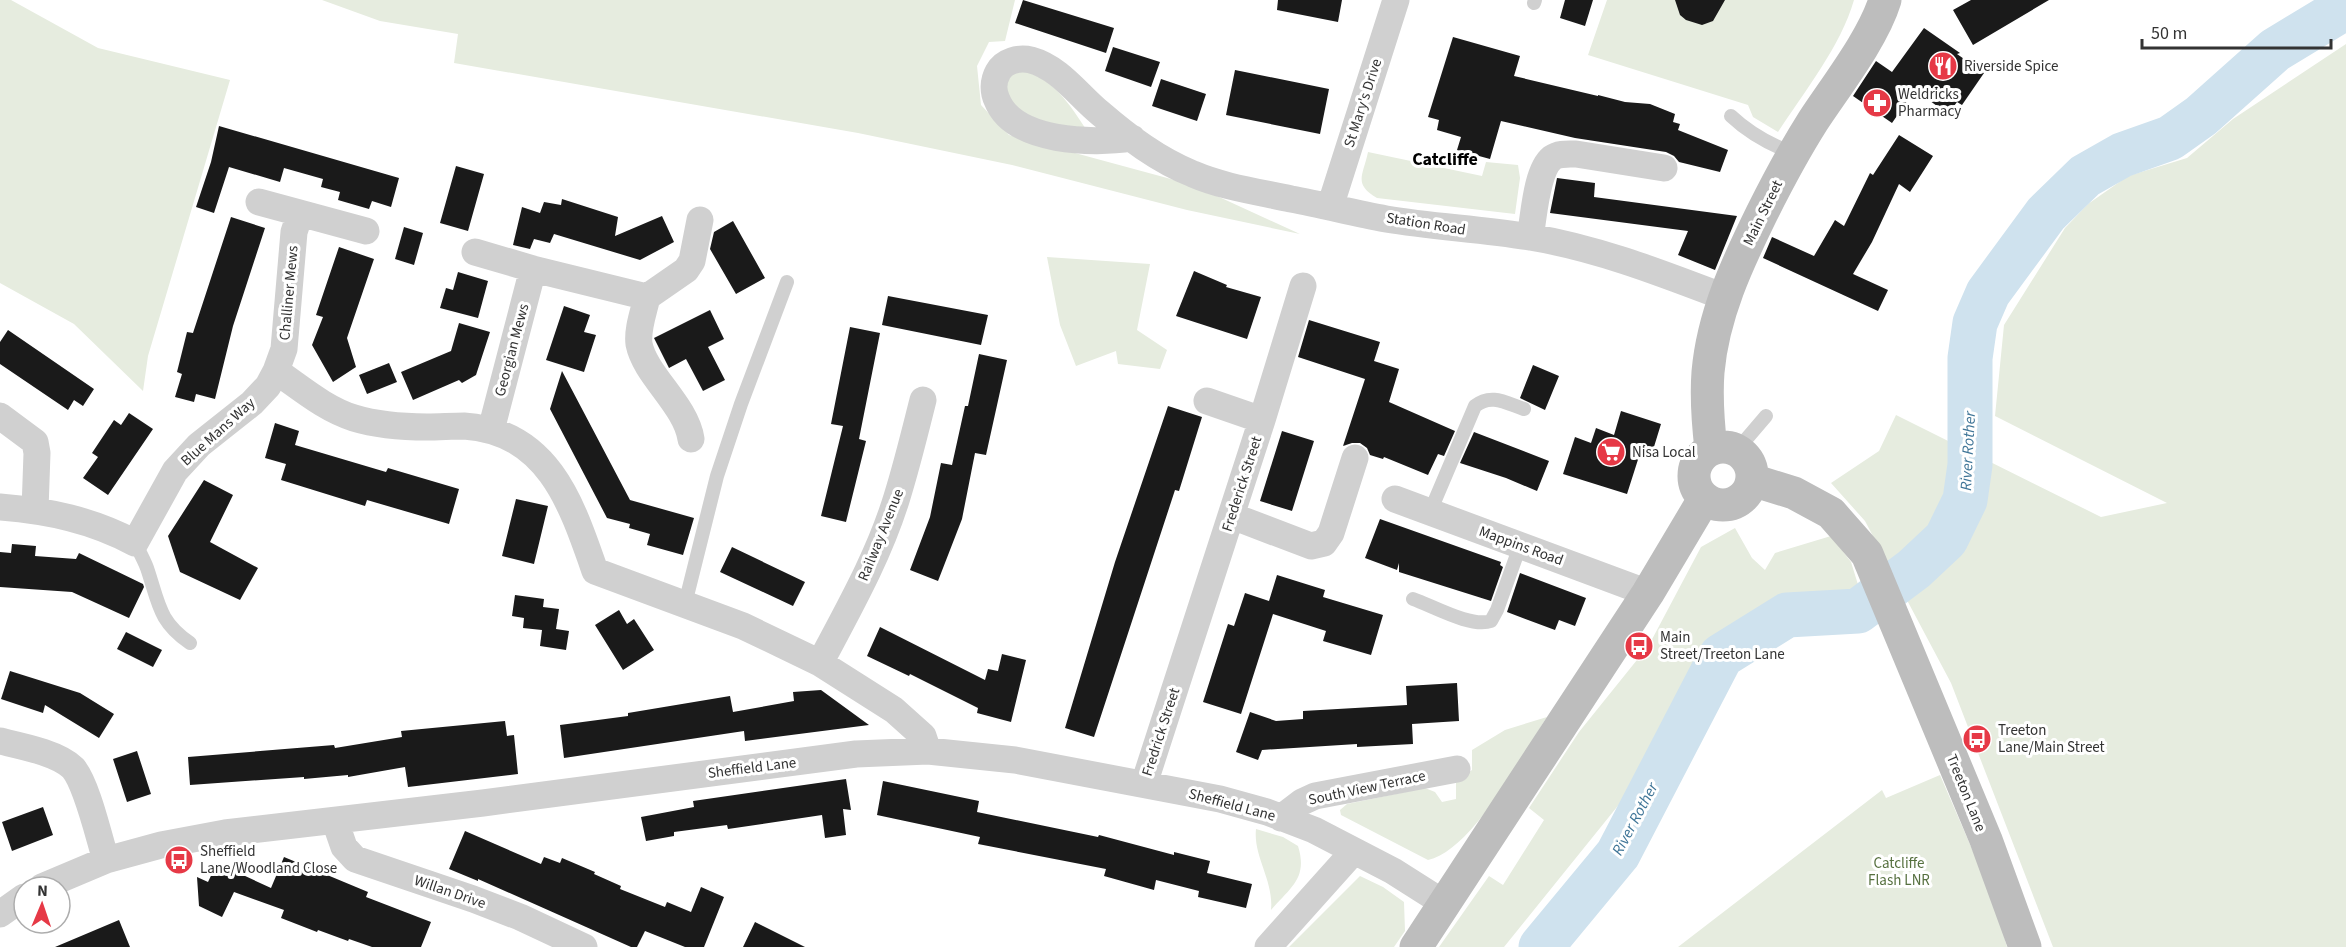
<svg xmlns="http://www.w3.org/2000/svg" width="2346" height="947" font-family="'Source Sans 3',sans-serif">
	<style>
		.green { fill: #e6ecdf }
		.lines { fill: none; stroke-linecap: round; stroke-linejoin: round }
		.river { stroke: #cfe2ee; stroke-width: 45 }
		.building { fill: #1a1a1a }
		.lane { stroke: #d0d0d0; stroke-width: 14 }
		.street { stroke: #d0d0d0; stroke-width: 27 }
		.secondary { stroke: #bdbdbd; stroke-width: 33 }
		.labels { text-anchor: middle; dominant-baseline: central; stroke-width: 6; stroke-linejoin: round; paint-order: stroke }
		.poi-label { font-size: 15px; fill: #333; stroke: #fff; text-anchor: start }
		.street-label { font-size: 15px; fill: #333; stroke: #fff }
		.park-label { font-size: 15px; fill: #56703f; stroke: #fff }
		.water-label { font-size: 16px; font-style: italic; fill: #3f7597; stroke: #fff }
		.quarter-label { font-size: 18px; font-weight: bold; fill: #000; stroke: #fff }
	</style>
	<rect width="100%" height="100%" fill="#fff"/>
	<path class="green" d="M 0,0 L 11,0 L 98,48 L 230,80 L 148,356 L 143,391 L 74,324 L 0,283 Z
		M 322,0 L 1015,0 L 1005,41 L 989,42 L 977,66 L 981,105 L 1009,135 L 1193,185 L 1300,234 L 1187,210 L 1012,165 L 858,133 L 454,63 L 458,34 L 380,21 Z
		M 1607,0 L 1854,0 C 1841,46 1804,92 1778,132 L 1753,117 L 1748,105 L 1588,55 Z
		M 2346,44 L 2346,947 L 2053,947 L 1951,683 L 1865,521 L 1831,483 L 1879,451 L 1896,415 L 2101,517 L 2167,503 L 1995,416 L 2004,325 L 2065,228 L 2088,204 L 2128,176 L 2187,158 L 2233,119 Z
		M 1016,70 C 1052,74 1069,104 1088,132 L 1031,122 L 1002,91 L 1008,77 Z
		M 1368,152 L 1482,176 L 1486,162 L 1518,165 L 1520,178 L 1515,214 L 1377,198 C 1353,184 1363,176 1368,152 Z
		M 1047,257 L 1150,264 L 1137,330 L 1167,350 L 1160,369 L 1118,364 L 1116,351 L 1076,366 L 1060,325 Z
		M 1735,528 L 1752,558 L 1765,570 L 1775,553 L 1831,536 L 1851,562 L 1860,591 L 1795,599 L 1769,608 L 1713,647 L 1625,797 L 1504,947 L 1439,947 L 1489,876 L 1503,885 L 1544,820 L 1529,808 L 1579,732 L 1649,645 L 1701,547 Z
		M 1547,717 C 1522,755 1473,850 1428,860 L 1341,815 L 1340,810 L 1347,804 L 1425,788 L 1435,792 L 1442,802 L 1456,799 L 1456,781 L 1472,770 L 1472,750 L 1505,730 Z
		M 1940,775 L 1994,900 L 2007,947 L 1678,947 L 1882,790 L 1886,798 Z
		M 1256,829 L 1283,837 L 1298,846 C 1308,878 1291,887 1271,910 C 1274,881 1253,856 1256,829 Z
		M 1360,876 L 1383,887 L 1404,902 L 1405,931 L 1394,947 L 1289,947 Z"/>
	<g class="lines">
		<path class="river" d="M 1541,947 L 1618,854 L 1721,656 L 1787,615 L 1858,611 L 1914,569 L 1946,539 L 1965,500 L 1970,465 L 1970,358 L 1975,323 L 1988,293 L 2046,214 L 2085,176 L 2122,155 L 2170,138 L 2201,116 L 2275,50 L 2346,7"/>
	</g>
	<path class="building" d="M 1023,0 L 1114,28 L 1106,53 L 1015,23 Z
		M 1278,0 L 1342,0 L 1338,22 L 1277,10 Z
		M 1565,0 L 1593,0 L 1585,26 L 1560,18 Z
		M 1675,0 L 1725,0 L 1713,21 L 1702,25 L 1686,20 L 1680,15 Z
		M 1971,0 L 2049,0 L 1973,45 L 1953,10 Z
		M 1924,28 L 1960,53 L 1957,54 L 1984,73 L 1962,105 L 1957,102 L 1948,114 L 1915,90 L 1892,123 L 1853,96 L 1876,61 L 1892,72 Z
		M 1453,37 L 1520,56 L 1514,76 L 1598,96 L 1598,95 L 1625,102 L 1650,104 L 1675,114 L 1673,122 L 1680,124 L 1678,130 L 1728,150 L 1720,172 L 1679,162 L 1674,156 L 1666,152 L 1575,138 L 1501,121 L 1490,159 L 1457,150 L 1461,137 L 1437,130 L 1439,120 L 1428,117 Z
		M 1113,47 L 1160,62 L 1151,87 L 1105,71 Z
		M 1235,70 L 1329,89 L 1320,134 L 1226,115 Z
		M 1161,79 L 1206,94 L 1197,121 L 1152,106 Z
		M 219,126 L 399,178 L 391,207 L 372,201 L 369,209 L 338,200 L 340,192 L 321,187 L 323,179 L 284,168 L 280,182 L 229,167 L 214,213 L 196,207 L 211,162 Z
		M 1899,135 L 1933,156 L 1910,192 L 1899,184 L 1872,242 L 1853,274 L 1888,290 L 1878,311 L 1763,258 L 1772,237 L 1814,256 L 1835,220 L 1844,226 L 1870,173 L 1873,175 Z
		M 456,166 L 484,174 L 468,231 L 440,223 Z
		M 1557,178 L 1595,183 L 1594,197 L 1737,216 L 1715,270 L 1678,255 L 1688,231 L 1550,213 Z
		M 562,199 L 618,217 L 615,236 L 662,216 L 674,242 L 640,260 L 554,234 L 550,243 L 534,239 L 530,249 L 513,245 L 522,207 L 540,213 L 544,202 L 561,205 Z
		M 231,217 L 265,228 L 233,326 L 215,399 L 196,394 L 194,402 L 175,397 L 182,374 L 177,372 L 187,332 L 193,333 Z
		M 733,221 L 765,278 L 736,294 L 710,249 L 714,232 Z
		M 404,227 L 423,233 L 414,265 L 395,259 Z
		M 339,247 L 374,259 L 347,338 L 356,367 L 333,382 L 312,345 L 323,317 L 316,315 Z
		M 1194,271 L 1227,285 L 1226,287 L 1261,297 L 1247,339 L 1176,316 Z
		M 458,272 L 488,281 L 478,318 L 440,308 L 446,288 L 453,290 Z
		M 888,296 L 988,315 L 981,345 L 882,325 Z
		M 564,306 L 590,315 L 584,332 L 596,335 L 584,372 L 546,360 Z
		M 710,310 L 724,339 L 708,347 L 725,380 L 703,391 L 686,359 L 669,368 L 654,338 Z
		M 1309,320 L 1380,342 L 1374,361 L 1399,369 L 1389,402 L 1455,431 L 1444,456 L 1438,454 L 1428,475 L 1384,457 L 1383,459 L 1370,455 L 1367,448 L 1360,443 L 1352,443 L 1343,446 L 1365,379 L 1298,357 Z
		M 459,323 L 490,332 L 476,375 L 462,383 L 459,380 L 413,400 L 401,372 L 451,351 Z
		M 850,327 L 880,333 L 859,439 L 866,441 L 846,522 L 821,516 L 843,426 L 831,424 Z
		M 8,330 L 94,389 L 83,406 L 74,400 L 68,410 L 0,364 L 0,342 Z
		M 979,354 L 1007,360 L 986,455 L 975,453 L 962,519 L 938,581 L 910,570 L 930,517 L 941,463 L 952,465 L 965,406 L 968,406 Z
		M 389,363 L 397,382 L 367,394 L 359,375 Z
		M 1533,365 L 1559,376 L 1545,410 L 1520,398 Z
		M 562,371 L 630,500 L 694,518 L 683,555 L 647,545 L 650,534 L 629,528 L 630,524 L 607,518 L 550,409 Z
		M 1168,406 L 1202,417 L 1179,491 L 1175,490 L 1094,737 L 1065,728 L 1115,562 Z
		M 1621,411 L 1661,424 L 1653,450 L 1642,447 L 1627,494 L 1563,474 L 1575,437 L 1591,443 L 1596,428 L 1614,435 Z
		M 129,413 L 153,429 L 108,495 L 83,478 L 98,457 L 92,453 L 114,420 L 121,425 Z
		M 275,423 L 299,431 L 295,445 L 386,472 L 388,468 L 459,489 L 449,524 L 367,500 L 365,506 L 281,480 L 286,464 L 265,458 Z
		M 1282,431 L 1314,441 L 1292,511 L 1260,501 Z
		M 1474,432 L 1549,461 L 1537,491 L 1506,478 L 1460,463 Z
		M 204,480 L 233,495 L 210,542 L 258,568 L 240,600 L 180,572 L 168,536 Z
		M 516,499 L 548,506 L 534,564 L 502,556 Z
		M 1380,519 L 1501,562 L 1500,565 L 1503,567 L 1491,601 L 1399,572 L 1399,563 L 1397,570 L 1365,558 Z
		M 12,544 L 36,546 L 35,556 L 76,559 L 79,553 L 143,584 L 144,587 L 129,618 L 72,592 L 0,587 L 0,552 L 11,553 Z
		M 732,547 L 805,582 L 793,606 L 720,572 Z
		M 1520,573 L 1586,598 L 1575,626 L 1559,620 L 1555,630 L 1507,612 Z
		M 1277,575 L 1325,590 L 1323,597 L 1383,615 L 1371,655 L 1323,641 L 1326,631 L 1273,614 L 1241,714 L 1203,702 L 1228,624 L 1234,626 L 1245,593 L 1269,601 Z
		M 515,595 L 544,599 L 543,607 L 559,609 L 556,629 L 569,631 L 566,650 L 540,646 L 542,630 L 523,628 L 524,618 L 512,616 Z
		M 619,610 L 627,624 L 634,619 L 654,650 L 623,670 L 595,625 Z
		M 880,627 L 985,680 L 988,669 L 998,671 L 1002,654 L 1026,660 L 1011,722 L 977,713 L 978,708 L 910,674 L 909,676 L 867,656 Z
		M 126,632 L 162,650 L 153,667 L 117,649 Z
		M 10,671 L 80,693 L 114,714 L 99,738 L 45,705 L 43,713 L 1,699 Z
		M 1457,683 L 1459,721 L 1412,724 L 1413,744 L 1357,747 L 1357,744 L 1262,750 L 1258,760 L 1236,752 L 1250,712 L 1276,721 L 1303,719 L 1303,711 L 1407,705 L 1406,686 Z
		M 821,690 L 869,725 L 745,741 L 744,731 L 564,758 L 560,725 L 628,716 L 628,713 L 730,696 L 733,712 L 794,701 L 793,692 Z
		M 505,721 L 507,736 L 514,735 L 518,774 L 408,787 L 405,767 L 348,777 L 348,775 L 304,779 L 304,777 L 190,785 L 188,757 L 334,745 L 335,748 L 402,737 L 401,731 Z
		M 137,751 L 151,794 L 127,802 L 113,759 Z
		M 846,779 L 851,810 L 843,809 L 846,835 L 825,838 L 822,815 L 728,829 L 727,825 L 674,832 L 674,836 L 646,841 L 641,817 L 694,807 L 693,801 Z
		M 883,781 L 979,801 L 977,812 L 1098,837 L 1099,835 L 1174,855 L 1174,852 L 1210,861 L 1207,873 L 1252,884 L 1246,908 L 1198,897 L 1199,891 L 1156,880 L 1154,890 L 1104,876 L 1106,869 L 978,844 L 980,837 L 877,815 Z
		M 43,807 L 53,835 L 12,851 L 2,822 Z
		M 465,831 L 541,864 L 544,857 L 560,863 L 562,858 L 595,872 L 594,874 L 621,886 L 620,889 L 665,907 L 667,902 L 691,912 L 701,887 L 724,897 L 704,947 L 685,947 L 645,931 L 637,947 L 631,947 L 478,879 L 478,881 L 449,869 Z
		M 284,857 L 368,892 L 366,897 L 431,922 L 421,947 L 372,947 L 349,939 L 348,941 L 318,930 L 317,932 L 281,918 L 284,910 L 234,892 L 222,917 L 199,906 L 197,877 L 208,882 L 217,863 L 271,888 Z
		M 119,920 L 130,947 L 55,947 Z
		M 755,922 L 805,947 L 743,947 Z"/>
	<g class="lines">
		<path class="lane" d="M 1534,3 L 1535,0
			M 1731,116 C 1749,133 1769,144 1792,153
			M 1737,450 L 1766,416
			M 1430,512 L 1475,406 C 1491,393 1506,403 1524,409
			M 135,543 C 139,551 144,560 147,568 C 159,603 158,621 190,643
			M 1413,599 C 1433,606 1471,628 1491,621 L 1497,610 L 1520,546
			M 685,604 L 717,476 L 741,404 L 787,282"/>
		<path class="street" d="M 1132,138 C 1094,144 1014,143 997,100 C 993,92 993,81 998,72 C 1004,61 1019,57 1031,60 C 1060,68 1078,95 1100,113 C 1128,137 1158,160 1193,174 C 1223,187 1259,192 1291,199 C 1323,205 1354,213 1386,219 C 1434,227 1482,229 1530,237 C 1597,248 1661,273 1724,297
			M 259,202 L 366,231
			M 1330,207 L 1396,0
			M 1530,237 C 1534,217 1536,171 1552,158 C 1559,153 1568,154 1576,154 L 1664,168
			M 475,252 L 533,269 L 647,297
			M 276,371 C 301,388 325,409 354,418 C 377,425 404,427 427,427 C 439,427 452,426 464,426 C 548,432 571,502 595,571 L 743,626 L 820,663 L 894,710 L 923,736 L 928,751
			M 1207,401 L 1262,420
			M 0,416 L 35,442 L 37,453 L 35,510
			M 491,430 L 533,269
			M 691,439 C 686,405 645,375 639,344 C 637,329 644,311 647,297 L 686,270 L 692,261 L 700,220
			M 1395,499 L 1648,593
			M 0,507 C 49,511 92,520 135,543 L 175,471 L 199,445 L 252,403 L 268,386 L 276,371 L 284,349 L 294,232 L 300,214
			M 1232,516 L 1311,546 L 1324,543 L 1331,533 L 1355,458
			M 820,663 C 848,610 879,556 897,497 C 907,465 915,432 923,400
			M 0,741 C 21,746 58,753 73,768 C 87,784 99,838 106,860
			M 1144,784 L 1262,420 L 1303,286
			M 1281,818 L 1302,802 L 1315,796 L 1457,769
			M 335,821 L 344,847 L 355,859 L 473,899 L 520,917 L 584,947
			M 42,887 L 106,860 L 161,845 L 225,833 L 483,803 L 856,754 L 928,751 L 1015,760 L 1220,799 L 1267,812 L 1314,830 L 1393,871 L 1445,904
			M 0,914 L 24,897
			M 1268,947 L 1354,851"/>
		<path class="secondary" d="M1694 476a29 29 0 1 1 58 0a29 29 0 1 1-58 0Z
			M 1711,449 C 1708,423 1706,398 1708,372 C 1713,315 1737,264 1762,213 C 1778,181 1794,151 1813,121 C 1836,86 1873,39 1885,0
			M 1752,480 L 1794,493 L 1831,513 L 1867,554 L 1986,840 L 2025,947
			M 1416,947 L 1648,593 L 1704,499"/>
	</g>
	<defs>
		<g id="restaurant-disc" transform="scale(1.5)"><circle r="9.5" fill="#e63946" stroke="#fff"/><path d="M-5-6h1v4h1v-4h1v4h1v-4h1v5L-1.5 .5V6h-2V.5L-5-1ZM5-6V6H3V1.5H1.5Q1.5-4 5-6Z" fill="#fff"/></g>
		<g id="pharmacy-disc" transform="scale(1.5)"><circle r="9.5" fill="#e63946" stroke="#fff"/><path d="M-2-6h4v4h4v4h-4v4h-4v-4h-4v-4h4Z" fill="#fff"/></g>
		<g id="supermarket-disc" transform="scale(1.5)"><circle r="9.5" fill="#e63946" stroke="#fff"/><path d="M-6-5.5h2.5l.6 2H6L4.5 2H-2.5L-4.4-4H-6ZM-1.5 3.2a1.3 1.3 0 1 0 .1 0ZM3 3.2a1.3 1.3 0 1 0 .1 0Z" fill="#fff"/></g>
		<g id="bus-disc" transform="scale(1.5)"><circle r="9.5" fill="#e63946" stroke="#fff"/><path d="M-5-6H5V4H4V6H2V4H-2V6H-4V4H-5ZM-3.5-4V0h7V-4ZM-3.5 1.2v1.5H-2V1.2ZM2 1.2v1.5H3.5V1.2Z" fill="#fff"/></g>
	</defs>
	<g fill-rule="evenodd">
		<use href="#restaurant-disc" x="1943" y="66"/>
		<use href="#pharmacy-disc" x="1877" y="103"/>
		<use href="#supermarket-disc" x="1611" y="452"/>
		<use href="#bus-disc" x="1639" y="646"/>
		<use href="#bus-disc" x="1977" y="739"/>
		<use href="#bus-disc" x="179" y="860"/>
	</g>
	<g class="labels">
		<g class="poi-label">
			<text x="1964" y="66">Riverside Spice</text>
			<text x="1898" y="94">Weldricks<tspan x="1898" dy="17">Pharmacy</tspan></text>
			<text x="1632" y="452">Nisa Local</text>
			<text x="1660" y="637">Main<tspan x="1660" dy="17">Street/Treeton Lane</tspan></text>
			<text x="1998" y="730">Treeton<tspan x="1998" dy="17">Lane/Main Street</tspan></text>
			<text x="200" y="851">Sheffield<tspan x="200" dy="17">Lane/Woodland Close</tspan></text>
		</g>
		<g class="street-label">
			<text transform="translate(1363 103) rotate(-72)">St Mary's Drive</text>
			<text transform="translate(1763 213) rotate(-64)">Main Street</text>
			<text transform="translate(1426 224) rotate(9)">Station Road</text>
			<text transform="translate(289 293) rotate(-85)">Challiner Mews</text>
			<text transform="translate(512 350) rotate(-75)">Georgian Mews</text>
			<text transform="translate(218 432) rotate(-42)">Blue Mans Way</text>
			<text transform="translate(1242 484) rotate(-72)">Frederick Street</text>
			<text transform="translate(881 535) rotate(-68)">Railway Avenue</text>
			<text transform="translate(1521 546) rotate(20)">Mappins Road</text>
			<text transform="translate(1161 732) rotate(-72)">Fredrick Street</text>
			<text transform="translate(752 768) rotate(-7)">Sheffield Lane</text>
			<text transform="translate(1367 788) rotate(-12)">South View Terrace</text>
			<text transform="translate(1966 793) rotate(68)">Treeton Lane</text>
			<text transform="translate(1232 805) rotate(15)">Sheffield Lane</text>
			<text transform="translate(450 892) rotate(19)">Willan Drive</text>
		</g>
		<g class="park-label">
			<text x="1899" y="863">Catcliffe<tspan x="1899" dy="17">Flash LNR</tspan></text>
		</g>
		<g class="water-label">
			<text transform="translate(1968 451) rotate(-87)">River Rother</text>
			<text transform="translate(1635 819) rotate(-62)">River Rother</text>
		</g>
		<g class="quarter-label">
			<text x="1445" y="159">Catcliffe</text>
		</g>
	</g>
	<g transform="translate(42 905) rotate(2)"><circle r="28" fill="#ffffff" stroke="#adadad" stroke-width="1.5"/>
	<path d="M0-4.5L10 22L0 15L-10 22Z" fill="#e63946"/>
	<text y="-9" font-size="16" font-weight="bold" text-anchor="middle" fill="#333333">N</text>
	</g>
	<path d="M2142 39v9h189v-9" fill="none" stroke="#333333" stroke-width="3"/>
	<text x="2151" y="39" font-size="18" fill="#333333" stroke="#ffffff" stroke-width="4.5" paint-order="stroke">50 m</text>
</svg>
